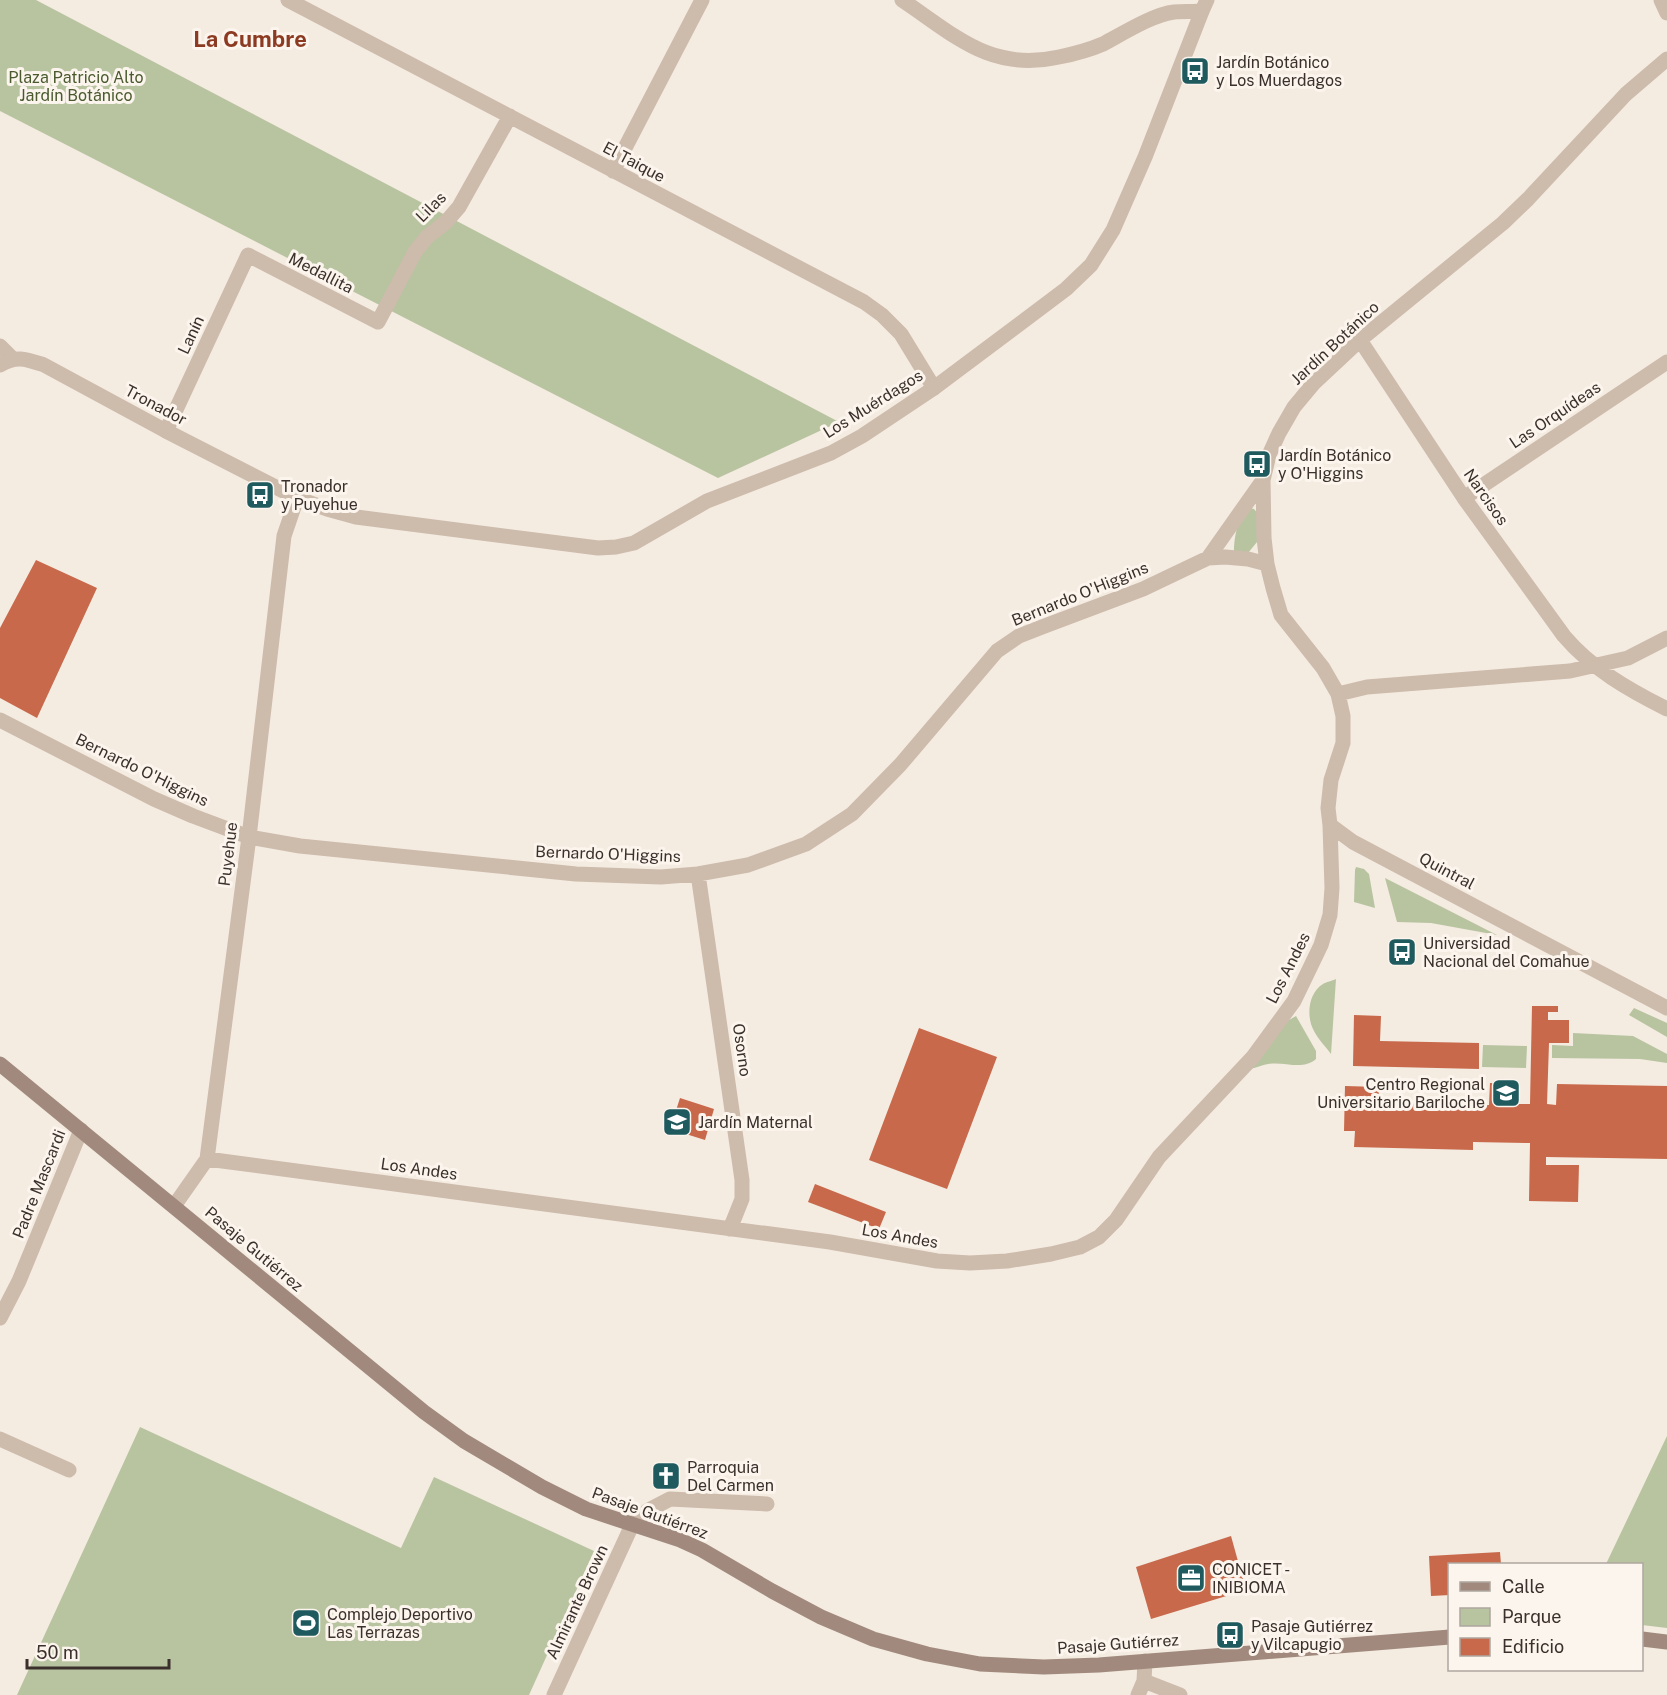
<svg xmlns="http://www.w3.org/2000/svg" width="1667" height="1695" font-family="'Public Sans',sans-serif">
	<style>
		.green { fill: #b8c4a0 }
		.building { fill: #c8694b }
		.lines { fill: none; stroke-linecap: round; stroke-linejoin: round }
		.minor { stroke: #cdbbac; stroke-width: 15 }
		.tertiary { stroke: #cdbbac; stroke-width: 15 }
		.secondary { stroke: #a18a7d; stroke-width: 15 }
		.labels { text-anchor: middle; dominant-baseline: central; stroke-width: 6; stroke-linejoin: round; paint-order: stroke }
		.poi-label { font-size: 16px; fill: #3b302b; stroke: #fbf5ee; text-anchor: start }
		.park-label { font-size: 16px; fill: #4a5a2e; stroke: #fbf5ee }
		.street-label { font-size: 16px; fill: #3b302b; stroke: #fbf5ee }
		.district-label { font-size: 22px; font-weight: bold; fill: #8c3b22; stroke: #fbf5ee }
	</style>
	<rect width="100%" height="100%" fill="#f4ebe1"/>
	<path class="green" d="M 0,0 L 36,0 L 839,422 L 718,478 L 0,111 Z
		M 1249,508 L 1254,509 L 1260,516 L 1257,542 L 1248,553 L 1234,551 C 1234,537 1238,516 1249,508 Z
		M 1356,867 L 1364,869 L 1369,874 L 1375,908 L 1354,902 L 1355,870 Z
		M 1385,878 L 1497,935 L 1431,923 L 1397,922 Z
		M 1336,979 L 1331,1054 C 1326,1047 1318,1039 1314,1031 C 1306,1017 1308,993 1323,984 C 1326,982 1332,981 1336,979 Z
		M 1634,1008 L 1667,1023 L 1667,1037 L 1629,1015 Z
		M 1296,1016 L 1316,1051 L 1316,1059 C 1302,1071 1285,1061 1268,1064 C 1262,1065 1256,1068 1249,1069 L 1289,1020 Z
		M 1573,1033 L 1633,1036 L 1667,1054 L 1667,1063 L 1640,1059 L 1552,1058 L 1552,1045 L 1573,1046 Z
		M 1483,1045 L 1527,1046 L 1526,1068 L 1482,1067 Z
		M 140,1427 L 401,1548 L 434,1477 L 594,1551 L 529,1695 L 17,1695 Z
		M 1667,1436 L 1667,1628 L 1642,1625 L 1642,1564 L 1606,1564 Z"/>
	<path class="building" d="M 36,560 L 97,588 L 37,718 L 0,698 L 0,628 Z
		M 1532,1006 L 1558,1006 L 1558,1012 L 1548,1012 L 1548,1020 L 1569,1020 L 1569,1043 L 1549,1043 L 1547,1104 L 1556,1105 L 1557,1084 L 1667,1086 L 1667,1159 L 1546,1157 L 1546,1165 L 1579,1165 L 1578,1202 L 1529,1201 L 1530,1143 L 1473,1142 L 1473,1150 L 1354,1147 L 1355,1131 L 1344,1131 L 1345,1086 L 1379,1087 L 1379,1103 L 1489,1105 L 1490,1083 L 1510,1083 L 1510,1104 L 1530,1104 Z
		M 1354,1015 L 1381,1016 L 1380,1041 L 1479,1043 L 1479,1069 L 1353,1066 Z
		M 919,1028 L 997,1057 L 947,1189 L 869,1160 Z
		M 680,1098 L 714,1109 L 705,1140 L 670,1129 Z
		M 815,1184 L 886,1212 L 879,1229 L 808,1202 Z
		M 1231,1536 L 1246,1590 L 1151,1619 L 1136,1567 Z
		M 1500,1552 L 1501,1564 L 1450,1564 L 1450,1595 L 1431,1596 L 1429,1556 Z"/>
	<g class="lines">
		<path class="minor" d="M 288,0 L 864,302 L 882,315 L 901,334 L 934,388
			M 902,0 C 956,36 990,72 1059,57 C 1074,54 1089,50 1103,44 C 1122,34 1154,14 1174,12 C 1183,11 1193,12 1202,11
			M 613,171 L 702,0
			M 1360,340 L 1464,498 L 1564,636 C 1592,669 1629,690 1667,709
			M 0,346 L 12,358
			M 166,431 L 248,255 L 378,322 L 415,252 L 427,237 L 446,222 L 459,207 L 510,116
			M 1464,498 L 1667,362
			M 1208,558 L 1263,480
			M 1338,694 L 1367,687 L 1570,671 L 1628,658 L 1667,638
			M 0,720 L 154,799 L 193,816 L 249,837 L 300,846 L 576,874 L 661,877 L 698,874 L 748,865 L 806,844 L 852,814 L 900,765 L 997,651 L 1019,636 L 1042,627 L 1143,589 L 1208,558 L 1225,557 L 1248,559 L 1267,564
			M 1330,825 L 1353,842 L 1667,1008
			M 698,874 L 742,1180 L 742,1199 L 730,1229
			M 207,1159 L 830,1242 L 937,1261 L 970,1263 L 1007,1261 L 1051,1254 L 1080,1247 L 1099,1237 L 1116,1220 L 1159,1157 L 1253,1057 L 1294,1001 L 1321,945 L 1330,915 L 1332,888 L 1330,825 L 1328,808 L 1331,780 L 1343,743 L 1343,716 L 1338,694 L 1323,668 L 1281,615 L 1273,588 L 1267,564 L 1264,538 L 1263,480 L 1269,455 L 1279,433 L 1294,407 L 1314,383 L 1360,340 L 1503,223 L 1528,199 L 1626,94 L 1667,59
			M 174,1206 L 207,1159 L 249,837 L 284,536 L 297,498
			M 0,1318 L 19,1281 L 81,1130
			M 0,1439 L 69,1470
			M 632,1525 L 647,1511 L 670,1499 L 767,1504
			M 1144,1681 L 1180,1695
			M 1138,1695 L 1144,1681 L 1145,1661"/>
		<path class="tertiary" d="M 1661,0 L 1667,13
			M 0,365 C 17,355 26,359 44,365 L 166,431 L 297,498 L 327,509 L 356,517 L 598,548 L 616,547 L 634,543 L 707,501 L 831,453 L 862,436 L 934,388 L 1066,289 L 1091,265 L 1113,230 L 1145,157 L 1202,11 L 1207,0
			M 554,1695 L 632,1525"/>
		<path class="secondary" d="M 0,1064 L 424,1412 L 464,1441 L 542,1487 L 586,1509 L 680,1540 L 702,1550 L 772,1591 L 821,1617 L 873,1639 L 927,1654 L 980,1664 L 1044,1667 L 1099,1665 L 1450,1637
			M 1642,1639 L 1667,1642"/>
	</g>
	<defs>
		<g id="bus-square" transform="scale(1.5)"><rect x="-9" y="-9" width="18" height="18" rx="4" fill="#1f5a5e" stroke="#fbf5ee"/><path d="M-5-6H5V4H4V6H2V4H-2V6H-4V4H-5ZM-3.5-4V0h7V-4ZM-3.5 1.2v1.5H-2V1.2ZM2 1.2v1.5H3.5V1.2Z" fill="#fff"/></g>
		<g id="university-square" transform="scale(1.5)"><rect x="-9" y="-9" width="18" height="18" rx="4" fill="#1f5a5e" stroke="#fbf5ee"/><path d="M0-5L7-2L0 1L-7-2ZM-4 1L0 2.5L4 1V4Q0 6-4 4Z" fill="#fff"/></g>
		<g id="school-square" transform="scale(1.5)"><rect x="-9" y="-9" width="18" height="18" rx="4" fill="#1f5a5e" stroke="#fbf5ee"/><path d="M0-5L7-2L0 1L-7-2ZM-4 1L0 2.5L4 1V4Q0 6-4 4Z" fill="#fff"/></g>
		<g id="church-square" transform="scale(1.5)"><rect x="-9" y="-9" width="18" height="18" rx="4" fill="#1f5a5e" stroke="#fbf5ee"/><path d="M-1.2-6h2.4v3.5h3.3v2.4h-3.3V6h-2.4V-.1h-3.3v-2.4h3.3Z" fill="#fff"/></g>
		<g id="office-square" transform="scale(1.5)"><rect x="-9" y="-9" width="18" height="18" rx="4" fill="#1f5a5e" stroke="#fbf5ee"/><path d="M-6-3h4V-5.5h4V-3h4V5H-6ZM-1-4.5V-3h2v-1.5ZM-6 0V1H6V0Z" fill="#fff"/></g>
		<g id="stadium-square" transform="scale(1.5)"><rect x="-9" y="-9" width="18" height="18" rx="4" fill="#1f5a5e" stroke="#fbf5ee"/><path d="M0-5a6.5 5 0 1 0 0 10a6.5 5 0 1 0 0-10ZM-3.5-1.8h7v3.6h-7Z" fill="#fff"/></g>
	</defs>
	<g fill-rule="evenodd">
		<use href="#bus-square" x="1195" y="71"/>
		<use href="#bus-square" x="1257" y="464"/>
		<use href="#bus-square" x="260" y="495"/>
		<use href="#bus-square" x="1402" y="952"/>
		<use href="#university-square" x="1506" y="1093"/>
		<use href="#school-square" x="677" y="1122"/>
		<use href="#church-square" x="666" y="1476"/>
		<use href="#office-square" x="1191" y="1578"/>
		<use href="#stadium-square" x="306" y="1623"/>
		<use href="#bus-square" x="1230" y="1635"/>
	</g>
	<g class="labels">
		<g class="poi-label">
			<text x="1216" y="62">Jardín Botánico<tspan x="1216" dy="18">y Los Muerdagos</tspan></text>
			<text x="1278" y="455">Jardín Botánico<tspan x="1278" dy="18">y O'Higgins</tspan></text>
			<text x="281" y="486">Tronador<tspan x="281" dy="18">y Puyehue</tspan></text>
			<text x="1423" y="943">Universidad<tspan x="1423" dy="18">Nacional del Comahue</tspan></text>
			<text x="1485" y="1084" text-anchor="end">Centro Regional<tspan x="1485" dy="18">Universitario Bariloche</tspan></text>
			<text x="698" y="1122">Jardín Maternal</text>
			<text x="687" y="1467">Parroquia<tspan x="687" dy="18">Del Carmen</tspan></text>
			<text x="1212" y="1569">CONICET -<tspan x="1212" dy="18">INIBIOMA</tspan></text>
			<text x="327" y="1614">Complejo Deportivo<tspan x="327" dy="18">Las Terrazas</tspan></text>
			<text x="1251" y="1626">Pasaje Gutiérrez<tspan x="1251" dy="18">y Vilcapugio</tspan></text>
		</g>
		<g class="park-label">
			<text x="76" y="77">Plaza Patricio Alto<tspan x="76" dy="18">Jardín Botánico</tspan></text>
		</g>
		<g class="street-label">
			<text transform="translate(634 162) rotate(28)">El Taique</text>
			<text transform="translate(431 207) rotate(-45)">Lilas</text>
			<text transform="translate(321 273) rotate(27)">Medallita</text>
			<text transform="translate(191 335) rotate(-65)">Lanín</text>
			<text transform="translate(1335 343) rotate(-43)">Jardín Botánico</text>
			<text transform="translate(873 404) rotate(-32)">Los Muérdagos</text>
			<text transform="translate(156 405) rotate(28)">Tronador</text>
			<text transform="translate(1555 415) rotate(-34)">Las Orquídeas</text>
			<text transform="translate(1486 497) rotate(55)">Narcisos</text>
			<text transform="translate(1080 594) rotate(-22)">Bernardo O'Higgins</text>
			<text transform="translate(142 770) rotate(26)">Bernardo O'Higgins</text>
			<text transform="translate(228 854) rotate(-83)">Puyehue</text>
			<text transform="translate(608 854) rotate(2)">Bernardo O'Higgins</text>
			<text transform="translate(1447 871) rotate(28)">Quintral</text>
			<text transform="translate(1288 968) rotate(-63)">Los Andes</text>
			<text transform="translate(742 1050) rotate(82)">Osorno</text>
			<text transform="translate(419 1169) rotate(8)">Los Andes</text>
			<text transform="translate(39 1184) rotate(-68)">Padre Mascardi</text>
			<text transform="translate(900 1236) rotate(10)">Los Andes</text>
			<text transform="translate(254 1249) rotate(40)">Pasaje Gutiérrez</text>
			<text transform="translate(650 1513) rotate(20)">Pasaje Gutiérrez</text>
			<text transform="translate(577 1602) rotate(-65)">Almirante Brown</text>
			<text transform="translate(1118 1644) rotate(-4)">Pasaje Gutiérrez</text>
		</g>
		<g class="district-label">
			<text x="250" y="39">La Cumbre</text>
		</g>
	</g>
	<rect x="1448" y="1563" width="195" height="108" fill="#fbf5ee" stroke="#aea6a0" stroke-width="1.5"/>
	<rect x="1460" y="1582" width="30" height="9" fill="#a18a7d" stroke="#aea6a0" stroke-width="1.5"/>
	<text x="1502" y="1593" font-size="18" fill="#3b302b">Calle</text>
	<rect x="1460" y="1608" width="30" height="18" fill="#b8c4a0" stroke="#aea6a0" stroke-width="1.5"/>
	<text x="1502" y="1623" font-size="18" fill="#3b302b">Parque</text>
	<rect x="1460" y="1638" width="30" height="18" fill="#c8694b" stroke="#aea6a0" stroke-width="1.5"/>
	<text x="1502" y="1653" font-size="18" fill="#3b302b">Edificio</text>
	<path d="M27 1659v9h142v-9" fill="none" stroke="#3b302b" stroke-width="3"/>
	<text x="36" y="1659" font-size="18" fill="#3b302b" stroke="#fbf5ee" stroke-width="4.5" paint-order="stroke">50 m</text>
</svg>
